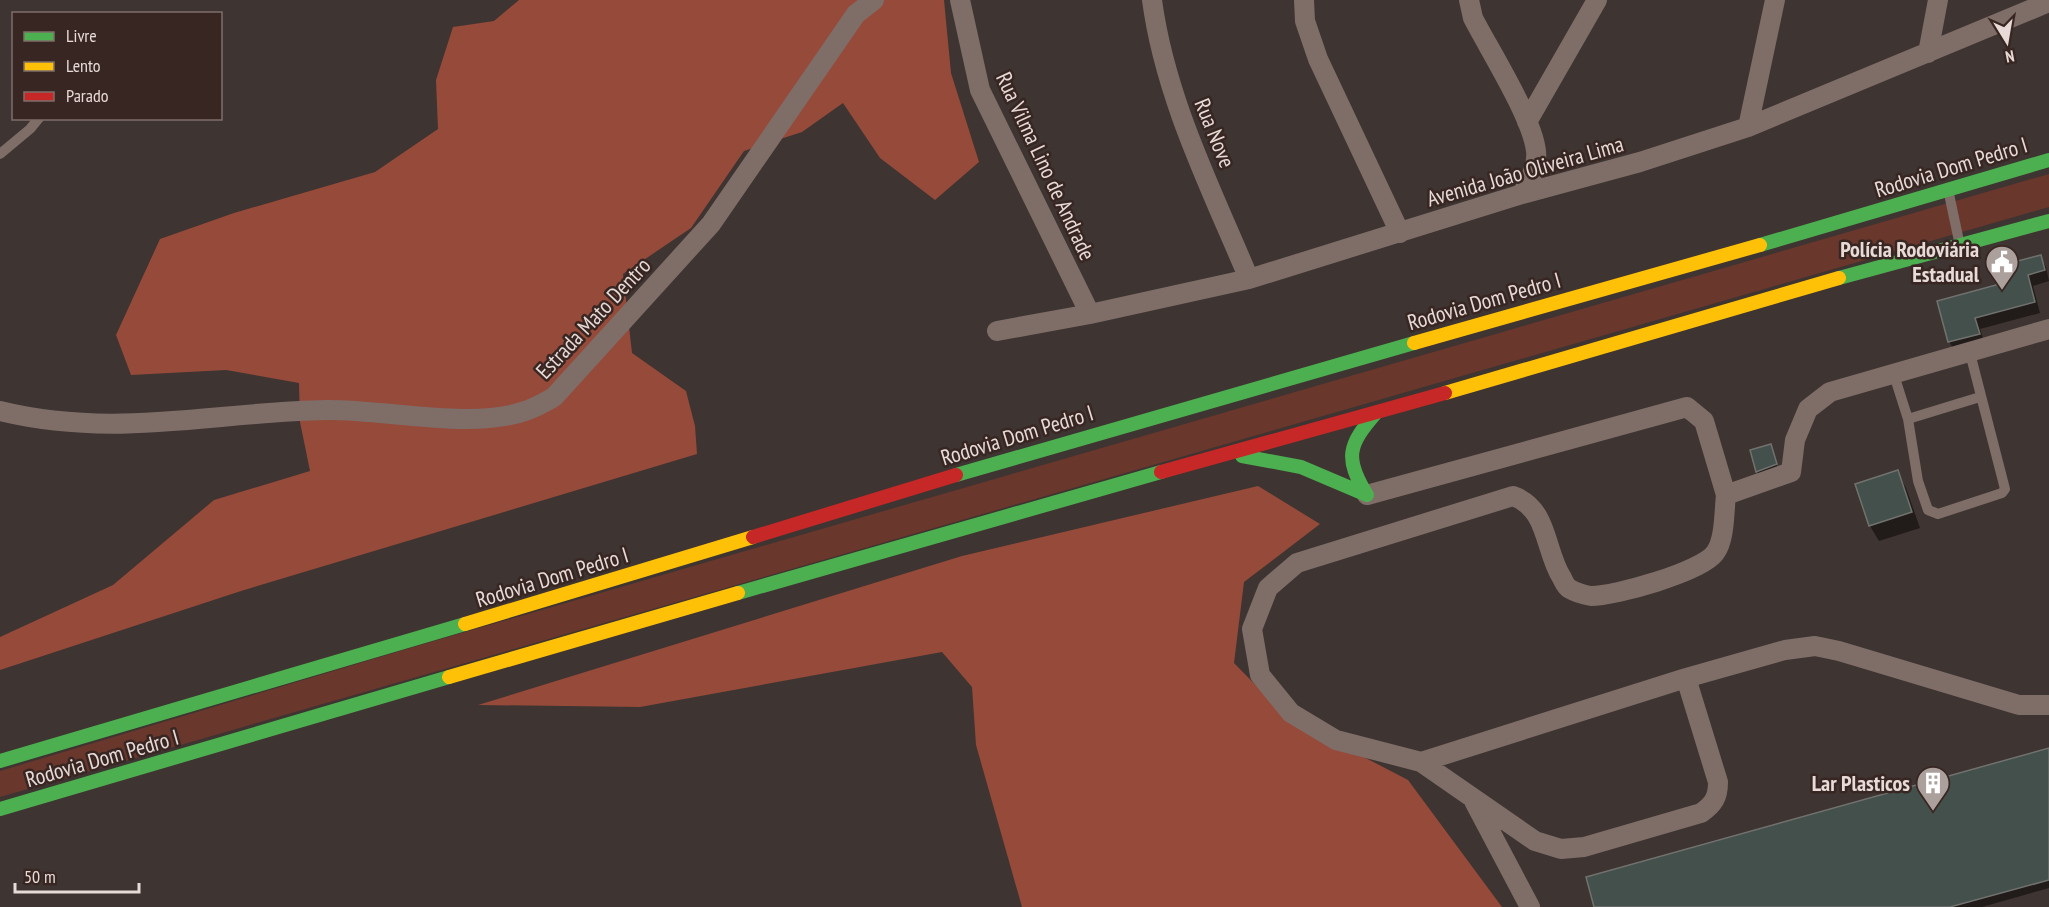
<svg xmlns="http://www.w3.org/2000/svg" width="2049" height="907" font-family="'PT Sans Narrow',sans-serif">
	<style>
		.green { fill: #6a372c }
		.forest { fill: #964a3a }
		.shadow { fill: #0007 }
		.building { fill: #44504b; stroke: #71726f; stroke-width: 1.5 }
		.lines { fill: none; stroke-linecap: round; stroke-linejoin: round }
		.lane { stroke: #7f6d68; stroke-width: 10 }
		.street { stroke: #7f6d68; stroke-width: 20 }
		.fast { stroke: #4caf50; stroke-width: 14 }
		.slow { stroke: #ffc107; stroke-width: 14 }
		.jam { stroke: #c62828; stroke-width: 14 }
		.labels { text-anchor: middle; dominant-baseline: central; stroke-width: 5; stroke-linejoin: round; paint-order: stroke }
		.street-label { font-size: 22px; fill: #e7dad7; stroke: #382622 }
		.poi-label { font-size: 22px; font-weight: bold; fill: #e7dad7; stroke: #382622; text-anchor: end }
	</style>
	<rect width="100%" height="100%" fill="#3e3431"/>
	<path class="green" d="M 2049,174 L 2049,207 L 0,797 L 0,771 L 410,648 Z"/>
	<path class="forest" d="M 519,0 L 944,0 L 951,73 L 979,162 L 935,200 L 880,158 L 843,103 L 802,132 L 744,151 L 691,228 L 623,274 L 632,353 L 686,391 L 695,426 L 697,454 L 241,591 L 0,670 L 0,637 L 113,585 L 214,500 L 310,471 L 300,422 L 299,383 L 226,370 L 131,375 L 116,335 L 160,239 L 234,213 L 375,172 L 438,129 L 436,80 L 453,27 L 494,21 Z
		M 1258,486 L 1320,524 L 1244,582 L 1234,663 L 1287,717 L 1408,780 L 1502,907 L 1022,907 L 976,745 L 972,687 L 942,652 L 640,707 L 478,705 L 962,556 Z"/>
	<path class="shadow" d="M 2040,256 L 2046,267 L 2049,281 L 2033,286 L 2040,313 L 1980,329 L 1985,344 L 1955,352 L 1949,341 Z
		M 1770,446 L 1778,469 L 1760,476 L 1757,471 Z
		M 1897,472 L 1906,488 L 1920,528 L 1879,541 L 1870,526 L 1857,485 Z
		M 2049,750 L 2049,888 L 1982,907 L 1596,907 Z"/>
	<path class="building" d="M 2041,255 L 2045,270 L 2028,275 L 2035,302 L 1975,318 L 1980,334 L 1948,342 L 1937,301 L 2007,282 L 2002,265 Z
		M 1771,444 L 1777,464 L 1756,472 L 1750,450 Z
		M 1898,470 L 1912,512 L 1869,526 L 1855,484 Z
		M 2049,748 L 2049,880 L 1950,907 L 1594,907 L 1586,877 Z"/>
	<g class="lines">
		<path class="lane" d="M 0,154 L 30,129 L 39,118
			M 1949,194 L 1959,241
			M 1894,375 L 1908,419 L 1918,481 L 1928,510 L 1938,514 L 2002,493 L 2005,489 L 1970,353
			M 1908,419 L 1980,397"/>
		<path class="street" d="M 960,0 L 980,90 L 1090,314
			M 1152,0 C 1165,98 1211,188 1249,279
			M 1304,0 L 1305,21 L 1318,59 L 1400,233
			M 1469,0 L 1473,18 C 1490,51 1532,117 1536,151 C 1538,166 1529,181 1522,194
			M 1928,53 L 1938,0
			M 1527,122 L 1597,0
			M 1748,127 L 1775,0
			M 997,331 L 1090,314 L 1249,279 L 1522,194 L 1640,162 L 1748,127 L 2049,2
			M 0,411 C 114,439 213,412 326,410 C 384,409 472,430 525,411 C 535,408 545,402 554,397 L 711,224 L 856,14 L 874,0
			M 1367,495 L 1687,407 L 1704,421 L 1726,495 L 1791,472 L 1795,440 L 1808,409 L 1830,392 L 2049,329
			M 1726,495 C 1724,512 1725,540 1715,553 C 1701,572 1615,596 1591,596 C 1585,595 1575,592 1570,589 C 1566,587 1564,582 1562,578 C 1544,550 1549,509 1513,496 L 1297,563 L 1268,588 L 1252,629 L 1260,675 L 1291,713 L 1336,740 L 1421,762 L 1535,841 L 1561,849 L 1584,847 L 1701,813 C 1714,804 1718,797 1718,782 L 1686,678 L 1785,650 L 1815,646 L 1839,651 L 2019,705 L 2049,705
			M 1421,762 L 1686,678
			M 1474,801 L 1530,907"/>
		<path class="fast" d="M 1760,245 L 2049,160
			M 1839,278 L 2049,221
			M 1242,456 L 1301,467 L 1367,495
			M 956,475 L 1414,343
			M 1367,495 C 1344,458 1348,445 1376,413
			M 738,593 L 1161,472
			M 0,761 L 465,624
			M 0,809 L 449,677"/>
		<path class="slow" d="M 1414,343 L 1760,245
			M 1445,393 L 1839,278
			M 465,624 L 753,537
			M 449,677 L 738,593"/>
		<path class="jam" d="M 1161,472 L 1445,393
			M 753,537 L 956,475"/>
	</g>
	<defs>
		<g id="civic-pin" transform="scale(1.725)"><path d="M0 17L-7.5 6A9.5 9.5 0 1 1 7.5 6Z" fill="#aca09d" stroke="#382622"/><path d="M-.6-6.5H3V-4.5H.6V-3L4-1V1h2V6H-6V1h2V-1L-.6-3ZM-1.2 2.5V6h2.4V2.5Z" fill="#fff"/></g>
		<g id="building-pin" transform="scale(1.725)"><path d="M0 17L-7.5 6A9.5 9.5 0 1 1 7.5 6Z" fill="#aca09d" stroke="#382622"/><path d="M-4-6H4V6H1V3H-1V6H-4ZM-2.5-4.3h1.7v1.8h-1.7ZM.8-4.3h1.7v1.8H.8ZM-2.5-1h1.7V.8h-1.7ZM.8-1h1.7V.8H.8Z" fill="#fff"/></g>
	</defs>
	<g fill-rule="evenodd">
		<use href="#civic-pin" x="2002" y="262"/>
		<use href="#building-pin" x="1933" y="783"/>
	</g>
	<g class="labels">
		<g class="street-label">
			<text transform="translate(1215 133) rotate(68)">Rua Nove</text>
			<text transform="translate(1046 166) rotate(65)">Rua Vilma Lino de Andrade</text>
			<text transform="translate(1951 167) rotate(-17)">Rodovia Dom Pedro I</text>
			<text transform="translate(1525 171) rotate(-16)">Avenida João Oliveira Lima</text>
			<text transform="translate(1484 301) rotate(-16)">Rodovia Dom Pedro I</text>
			<text transform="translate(593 318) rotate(-47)">Estrada Mato Dentro</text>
			<text transform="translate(1017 435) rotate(-17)">Rodovia Dom Pedro I</text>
			<text transform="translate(552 577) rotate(-17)">Rodovia Dom Pedro I</text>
			<text transform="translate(102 758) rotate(-16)">Rodovia Dom Pedro I</text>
		</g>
		<g class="poi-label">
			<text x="1979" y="249">Polícia Rodoviária<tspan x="1979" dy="25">Estadual</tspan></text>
			<text x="1910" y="783">Lar Plasticos</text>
		</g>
	</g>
	<rect x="12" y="12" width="210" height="108" fill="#382622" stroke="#7e6e6a" stroke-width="1.5"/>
	<rect x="24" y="32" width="30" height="9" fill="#4caf50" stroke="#7e6e6a" stroke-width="1.5"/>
	<text x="66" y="42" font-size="18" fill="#e7dad7">Livre</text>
	<rect x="24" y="62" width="30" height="9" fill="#ffc107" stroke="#7e6e6a" stroke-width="1.5"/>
	<text x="66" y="72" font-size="18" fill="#e7dad7">Lento</text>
	<rect x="24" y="92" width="30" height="9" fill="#c62828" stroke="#7e6e6a" stroke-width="1.5"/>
	<text x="66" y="102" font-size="18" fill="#e7dad7">Parado</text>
	<g transform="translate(2007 42) rotate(169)" stroke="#382622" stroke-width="4.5" paint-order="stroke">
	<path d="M0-4.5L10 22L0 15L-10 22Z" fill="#e7dad7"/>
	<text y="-9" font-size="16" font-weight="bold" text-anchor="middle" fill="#e7dad7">N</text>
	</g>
	<path d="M15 883v9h124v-9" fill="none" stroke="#e7dad7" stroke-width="3"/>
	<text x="24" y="883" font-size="18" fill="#e7dad7" stroke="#382622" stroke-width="4.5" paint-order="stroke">50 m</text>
</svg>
